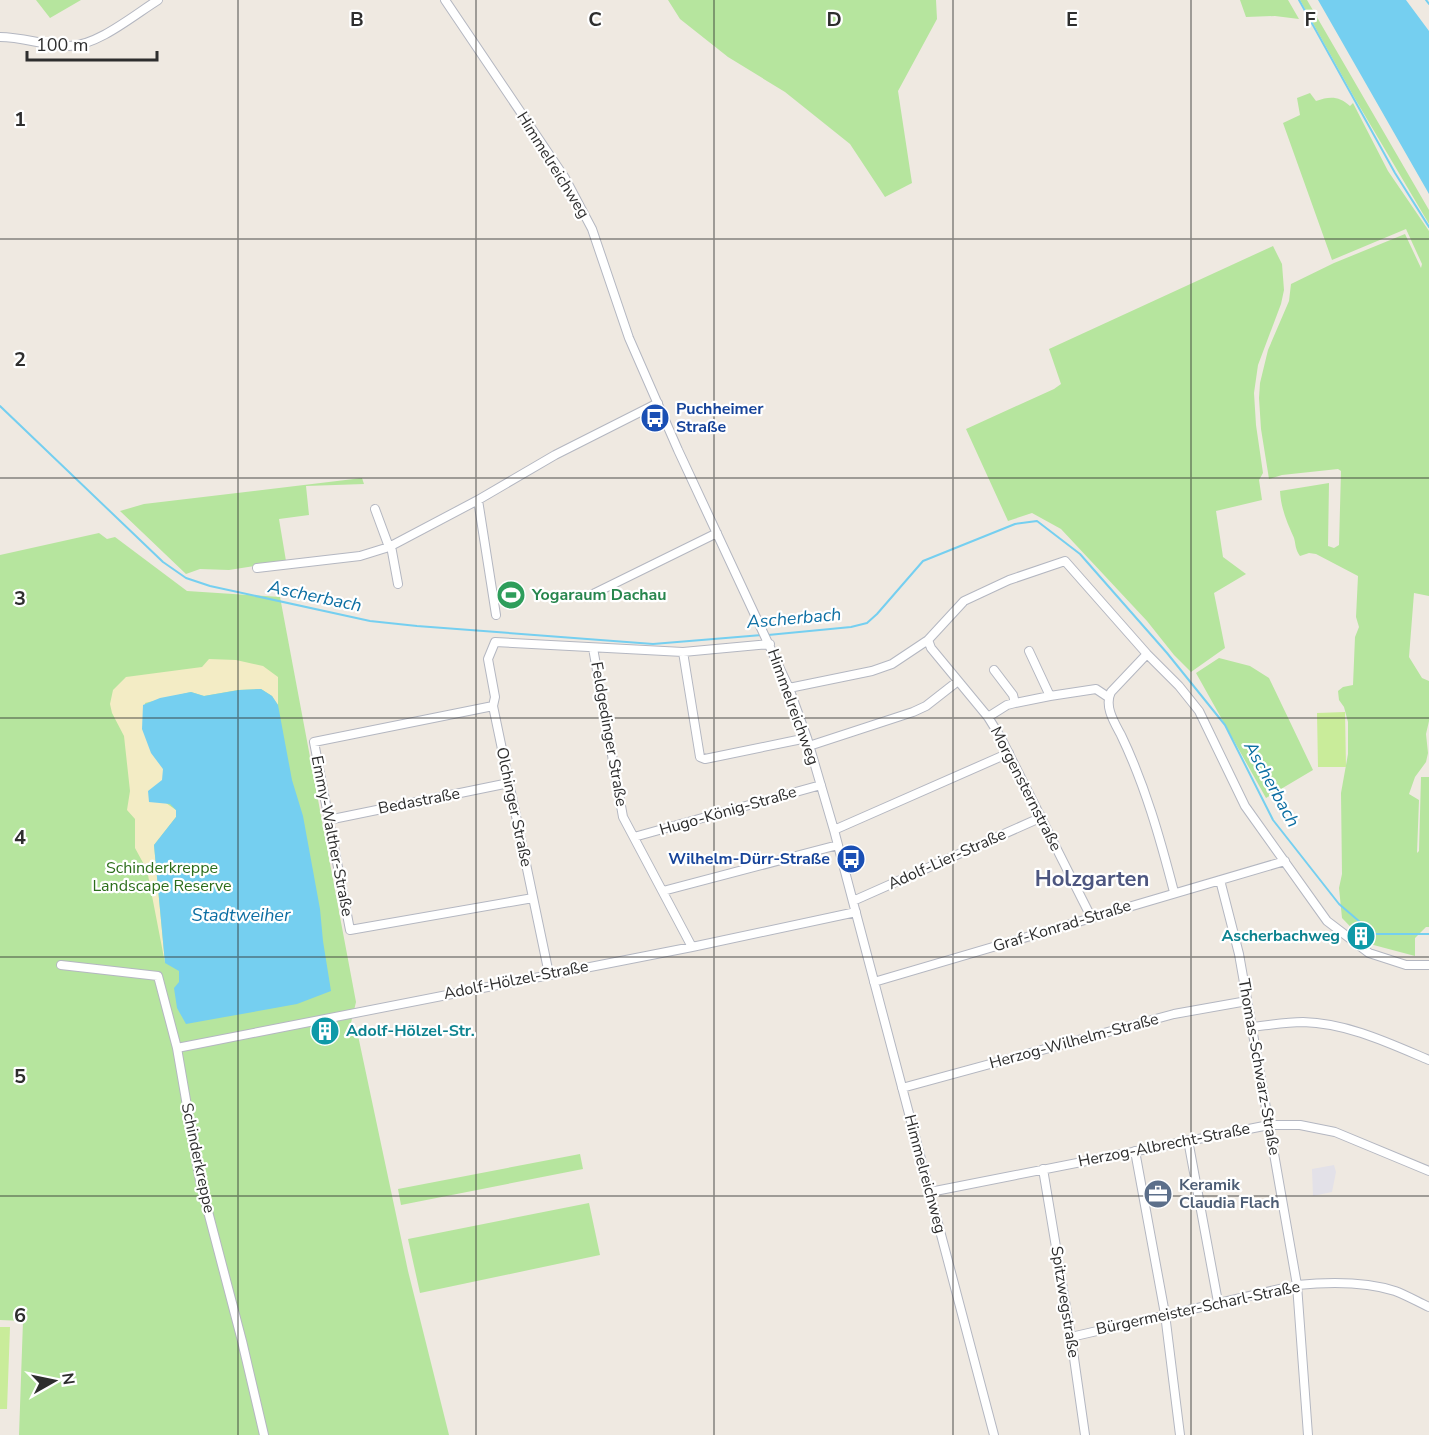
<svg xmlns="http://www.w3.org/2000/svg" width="1429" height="1435" font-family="'Nunito Sans',sans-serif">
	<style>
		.industrial { fill: #e3e1e8 }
		.green { fill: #b6e59e }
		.sand { fill: #f3ecc5 }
		.pitch { fill: #c9ec9a }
		.water { fill: #75cff0 }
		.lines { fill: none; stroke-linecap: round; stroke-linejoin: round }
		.stream { stroke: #75cff0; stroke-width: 2 }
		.street-casing { stroke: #b4b7c1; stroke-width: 10 }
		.street { stroke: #fff; stroke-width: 8 }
		.grid { fill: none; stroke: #2e2e2e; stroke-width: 1.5; stroke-opacity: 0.55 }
		.labels { text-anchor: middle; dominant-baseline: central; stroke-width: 4.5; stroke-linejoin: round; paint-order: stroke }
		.street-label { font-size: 16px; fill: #2e2e2e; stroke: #fff }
		.transit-label { font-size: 16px; font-weight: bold; fill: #164399; stroke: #fff; text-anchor: start }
		.leisure-label { font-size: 16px; font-weight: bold; fill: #27864d; stroke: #fff; text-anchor: start }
		.park-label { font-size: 16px; fill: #2c6e1b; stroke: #fff }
		.culture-label { font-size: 16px; font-weight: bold; fill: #0d838f; stroke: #fff; text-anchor: end }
		.service-label { font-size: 16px; font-weight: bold; fill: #4e5e75; stroke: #fff; text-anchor: start }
		.water-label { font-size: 18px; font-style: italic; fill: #0d6fa3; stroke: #fff }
		.district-label { font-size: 22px; font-weight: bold; fill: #4d5680; stroke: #fff }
		.grid-label { font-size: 20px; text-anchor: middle; font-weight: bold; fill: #2e2e2e; stroke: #fff; stroke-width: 4.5; stroke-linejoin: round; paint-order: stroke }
	</style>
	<rect width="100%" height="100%" fill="#efe9e1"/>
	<path class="industrial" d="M 1334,1165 L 1336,1172 L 1332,1192 L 1313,1196 L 1312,1169 Z"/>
	<path class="green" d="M 36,0 L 81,0 L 50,18 Z
		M 668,0 L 936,0 L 937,19 L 898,91 L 912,183 L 885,197 L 850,144 L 785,92 L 728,57 L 680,19 Z
		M 1240,0 L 1288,0 L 1299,19 L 1275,16 L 1246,17 Z
		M 1300,0 L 1307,0 L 1429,210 L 1429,224 L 1354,97 Z
		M 1310,93 L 1316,101 C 1330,96 1339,96 1350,106 L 1353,103 L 1388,171 L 1429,231 L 1429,596 L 1414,593 L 1409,657 L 1422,678 L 1429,681 L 1429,721 L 1426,734 L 1428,753 L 1426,762 L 1415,777 L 1409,794 L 1419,800 L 1417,853 L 1419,851 L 1421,777 L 1429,777 L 1429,927 L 1426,927 L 1415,938 L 1415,956 L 1366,943 L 1342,918 L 1339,888 L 1342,874 L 1341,793 L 1348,754 L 1348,722 L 1344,707 L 1339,700 L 1338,691 L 1343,687 L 1353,685 L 1355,637 L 1359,627 L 1356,617 L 1358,576 L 1316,554 L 1309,553 L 1300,556 C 1295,549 1296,545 1294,538 C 1287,522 1281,509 1280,491 L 1329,483 L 1328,546 L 1334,548 L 1339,545 L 1341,471 L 1338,469 L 1282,475 L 1269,479 L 1261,429 L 1259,398 L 1260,383 L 1268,350 L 1289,301 L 1291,284 L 1334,263 L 1405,234 L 1421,268 L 1422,264 L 1406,229 L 1332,260 L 1283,123 L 1300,115 L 1297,98 Z
		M 1273,246 L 1282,264 L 1284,290 L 1281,304 L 1258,365 L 1254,393 L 1256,425 L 1263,473 L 1259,480 L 1262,500 L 1216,511 L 1223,557 L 1246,574 L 1214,593 L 1225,648 L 1191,672 L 1174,655 L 1147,621 L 1061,529 L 1032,513 L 1008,521 L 966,429 L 1054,389 L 1061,384 L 1049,349 Z
		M 362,478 L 364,484 L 306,486 L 309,515 L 279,519 L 286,561 L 229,570 L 200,569 L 186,574 L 120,511 L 144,504 Z
		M 99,533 L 107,539 L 115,537 L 187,591 L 280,597 L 356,1002 L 350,1027 L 356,1026 L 408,1271 L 449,1435 L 19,1435 L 23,1321 L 0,1320 L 0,555 Z
		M 1219,658 L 1250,666 L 1269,678 L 1313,770 L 1266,798 L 1196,673 Z
		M 580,1154 L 583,1169 L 401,1205 L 398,1189 Z
		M 589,1203 L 600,1255 L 420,1293 L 408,1239 Z"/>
	<path class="sand" d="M 209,659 L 236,660 L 263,666 L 278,677 L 278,705 L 272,696 L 261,689 L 238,690 L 204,696 L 191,692 L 145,703 L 163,769 L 166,803 L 176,810 L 176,817 L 154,845 L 165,963 L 147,870 L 135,848 L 135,819 L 127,810 L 130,791 L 124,736 L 112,713 L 110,704 L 113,690 L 126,677 L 202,667 Z"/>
	<path class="pitch" d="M 1345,712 L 1346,767 L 1318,767 L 1317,713 Z
		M 0,1327 L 10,1327 L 7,1409 L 0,1409 Z"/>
	<path class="water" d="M 1318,0 L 1406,0 L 1429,31 L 1429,194 Z
		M 261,689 L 272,696 L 278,705 L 292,780 L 303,816 L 320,909 L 323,941 L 331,991 L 297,1004 L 186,1024 L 177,1008 L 174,988 L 179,982 L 179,971 L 165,963 L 154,845 L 176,817 L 176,810 L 170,804 L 149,802 L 148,791 L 162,780 L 163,769 L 151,753 L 142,729 L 143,705 L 160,698 L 191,692 L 204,696 L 239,690 Z"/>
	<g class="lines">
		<path class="stream" d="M 1299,0 L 1395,173 L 1429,227
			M 1426,0 L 1429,4
			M 0,406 L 163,562 L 186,578 L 210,586 L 370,621 L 417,626 L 653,644 L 762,635
			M 768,635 L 851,627 L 867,623 L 877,614 L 923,561 L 1015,524 L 1037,521 L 1080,554 L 1167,653 L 1225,725 L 1273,820 L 1339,904 L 1374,934 L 1429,934"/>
		<g class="street-casing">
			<path id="street" d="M 445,0 L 565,178 L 592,229 L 629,338 L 678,450 L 789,688 L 807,738 L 834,830 L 994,1435
				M 0,37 C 23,37 46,46 69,46 C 97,46 134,15 158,0
				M 478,500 L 496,615
				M 375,509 L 389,547
				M 391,546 L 398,584
				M 257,568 L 360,556 L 389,547 L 478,500 L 555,455 L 658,403
				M 593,594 L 717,533
				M 928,640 L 931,648 L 988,717 L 1001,738 L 1091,917
				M 593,648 L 623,817 L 692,947
				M 1029,651 L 1050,696
				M 683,652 L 700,757 L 705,759 L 807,738
				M 1147,654 L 1111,692 C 1104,706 1114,722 1121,735 C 1145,785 1160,838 1174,892
				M 994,670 L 1013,695 L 1015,703
				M 789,688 L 872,671 L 892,664 L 928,640 L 964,601 L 1009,580 L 1065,561 L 1147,654 L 1179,686 L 1199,711 L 1245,806 L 1327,921 L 1369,953 L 1406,965 L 1429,965
				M 493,706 L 314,742 L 350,930 L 533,898
				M 988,717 L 1007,705 L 1015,703 L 1050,696 L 1096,689 L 1108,697
				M 809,746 L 913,712 L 926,706 L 958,681
				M 328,820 L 509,783
				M 834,830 L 1009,753
				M 634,837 L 821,785
				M 1220,880 L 1239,954 L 1297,1285 L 1308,1435
				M 663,891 L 838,845
				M 853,901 L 1042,817
				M 61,965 L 158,976 L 177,1048 L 200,1181 L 242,1341 L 264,1435
				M 549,974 L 493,706 L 495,697 L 488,659 L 495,642 L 683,652 L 770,644
				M 874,982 L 1285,861
				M 1252,1027 C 1269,1025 1286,1022 1303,1022 C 1347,1023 1389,1043 1429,1060
				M 177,1048 L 692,947 L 856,912
				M 902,1088 L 1174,1014 L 1247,1001
				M 1188,1140 L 1218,1302
				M 1135,1151 L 1165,1314 L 1180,1435
				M 1043,1169 L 1071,1337 L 1085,1435
				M 930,1192 L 1269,1125 L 1300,1125 L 1335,1132 L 1429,1171
				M 1071,1337 L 1297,1285 C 1328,1282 1364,1281 1395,1291 C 1406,1295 1418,1302 1429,1307"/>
		</g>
		<use href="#street" class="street"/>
	</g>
	<path class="grid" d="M 238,0 L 238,1435M 476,0 L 476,1435M 714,0 L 714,1435M 953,0 L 953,1435M 1191,0 L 1191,1435M 0,239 L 1429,239M 0,478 L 1429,478M 0,718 L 1429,718M 0,957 L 1429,957M 0,1196 L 1429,1196"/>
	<defs>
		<g id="bus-disc" transform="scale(1.5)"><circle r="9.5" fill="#1a4fb4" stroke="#fff"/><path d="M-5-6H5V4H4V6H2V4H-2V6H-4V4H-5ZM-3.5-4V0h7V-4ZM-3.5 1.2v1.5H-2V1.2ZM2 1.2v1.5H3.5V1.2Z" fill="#fff"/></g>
		<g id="stadium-disc" transform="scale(1.5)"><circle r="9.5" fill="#2e9e5b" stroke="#fff"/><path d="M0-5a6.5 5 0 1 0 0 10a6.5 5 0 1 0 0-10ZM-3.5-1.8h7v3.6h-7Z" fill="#fff"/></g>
		<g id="building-disc" transform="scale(1.5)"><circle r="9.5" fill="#0f9aa8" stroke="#fff"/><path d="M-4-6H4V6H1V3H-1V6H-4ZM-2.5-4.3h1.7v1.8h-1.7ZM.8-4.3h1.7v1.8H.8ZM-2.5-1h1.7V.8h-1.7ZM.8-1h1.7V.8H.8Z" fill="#fff"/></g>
		<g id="office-disc" transform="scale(1.5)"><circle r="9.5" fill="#5c6f8a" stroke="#fff"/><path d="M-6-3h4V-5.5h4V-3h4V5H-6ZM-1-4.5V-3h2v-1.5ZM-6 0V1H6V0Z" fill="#fff"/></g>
	</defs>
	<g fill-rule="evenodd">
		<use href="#bus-disc" x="655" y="418"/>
		<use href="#stadium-disc" x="511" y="595"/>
		<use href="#bus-disc" x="851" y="859"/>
		<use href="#building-disc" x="1361" y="936"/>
		<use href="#building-disc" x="325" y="1031"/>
		<use href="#office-disc" x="1158" y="1194"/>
	</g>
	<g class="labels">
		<g class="street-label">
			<text transform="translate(553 165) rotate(58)">Himmelreichweg</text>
			<text transform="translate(793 707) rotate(70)">Himmelreichweg</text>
			<text transform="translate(609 734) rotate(80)">Feldgedinger Straße</text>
			<text transform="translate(1026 789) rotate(63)">Morgensternstraße</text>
			<text transform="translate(419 801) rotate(-11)">Bedastraße</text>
			<text transform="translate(514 807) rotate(78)">Olchinger Straße</text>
			<text transform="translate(728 811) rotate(-16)">Hugo-König-Straße</text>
			<text transform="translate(332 836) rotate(79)">Emmy-Walther-Straße</text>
			<text transform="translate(947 859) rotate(-24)">Adolf-Lier-Straße</text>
			<text transform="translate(1062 926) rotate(-17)">Graf-Konrad-Straße</text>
			<text transform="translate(516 980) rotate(-11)">Adolf-Hölzel-Straße</text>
			<text transform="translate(1074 1041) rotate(-15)">Herzog-Wilhelm-Straße</text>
			<text transform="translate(1259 1067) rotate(80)">Thomas-Schwarz-Straße</text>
			<text transform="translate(1164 1145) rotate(-11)">Herzog-Albrecht-Straße</text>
			<text transform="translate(198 1158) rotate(78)">Schinderkreppe</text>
			<text transform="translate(925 1174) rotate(75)">Himmelreichweg</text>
			<text transform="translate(1065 1302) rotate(81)">Spitzwegstraße</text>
			<text transform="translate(1198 1308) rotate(-12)">Bürgermeister-Scharl-Straße</text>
		</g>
		<g class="transit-label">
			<text x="676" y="409">Puchheimer<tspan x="676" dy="18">Straße</tspan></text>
			<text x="830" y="859" text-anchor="end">Wilhelm-Dürr-Straße</text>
		</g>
		<g class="leisure-label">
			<text x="532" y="595">Yogaraum Dachau</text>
		</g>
		<g class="park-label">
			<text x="162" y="868">Schinderkreppe<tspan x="162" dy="18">Landscape Reserve</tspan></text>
		</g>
		<g class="culture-label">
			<text x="1340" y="936">Ascherbachweg</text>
			<text x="346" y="1031" text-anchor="start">Adolf-Hölzel-Str.</text>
		</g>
		<g class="service-label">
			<text x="1179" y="1185">Keramik<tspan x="1179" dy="18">Claudia Flach</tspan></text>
		</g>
		<g class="water-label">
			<text transform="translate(315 596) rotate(12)">Ascherbach</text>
			<text transform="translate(794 618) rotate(-5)">Ascherbach</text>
			<text transform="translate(1272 784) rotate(61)">Ascherbach</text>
			<text x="241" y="915">Stadtweiher</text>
		</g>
		<g class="district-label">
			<text x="1092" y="879">Holzgarten</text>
		</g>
	</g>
	<g class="grid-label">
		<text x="357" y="26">B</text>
		<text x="595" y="26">C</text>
		<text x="834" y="26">D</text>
		<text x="1072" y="26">E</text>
		<text x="1310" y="26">F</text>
		<text x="20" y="126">1</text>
		<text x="20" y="366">2</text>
		<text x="20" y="605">3</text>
		<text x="20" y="844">4</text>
		<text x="20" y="1083">5</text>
		<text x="20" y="1322">6</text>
	</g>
	<g transform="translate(54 1381) rotate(81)" stroke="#ffffff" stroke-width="4.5" paint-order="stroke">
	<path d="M0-4.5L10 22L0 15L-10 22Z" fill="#2e2e2e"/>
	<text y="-9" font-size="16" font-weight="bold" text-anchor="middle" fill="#2e2e2e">N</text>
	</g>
	<path d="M27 51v9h130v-9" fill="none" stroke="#2e2e2e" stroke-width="3"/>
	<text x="36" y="51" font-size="18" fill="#2e2e2e" stroke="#ffffff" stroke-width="4.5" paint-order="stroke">100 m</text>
</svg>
